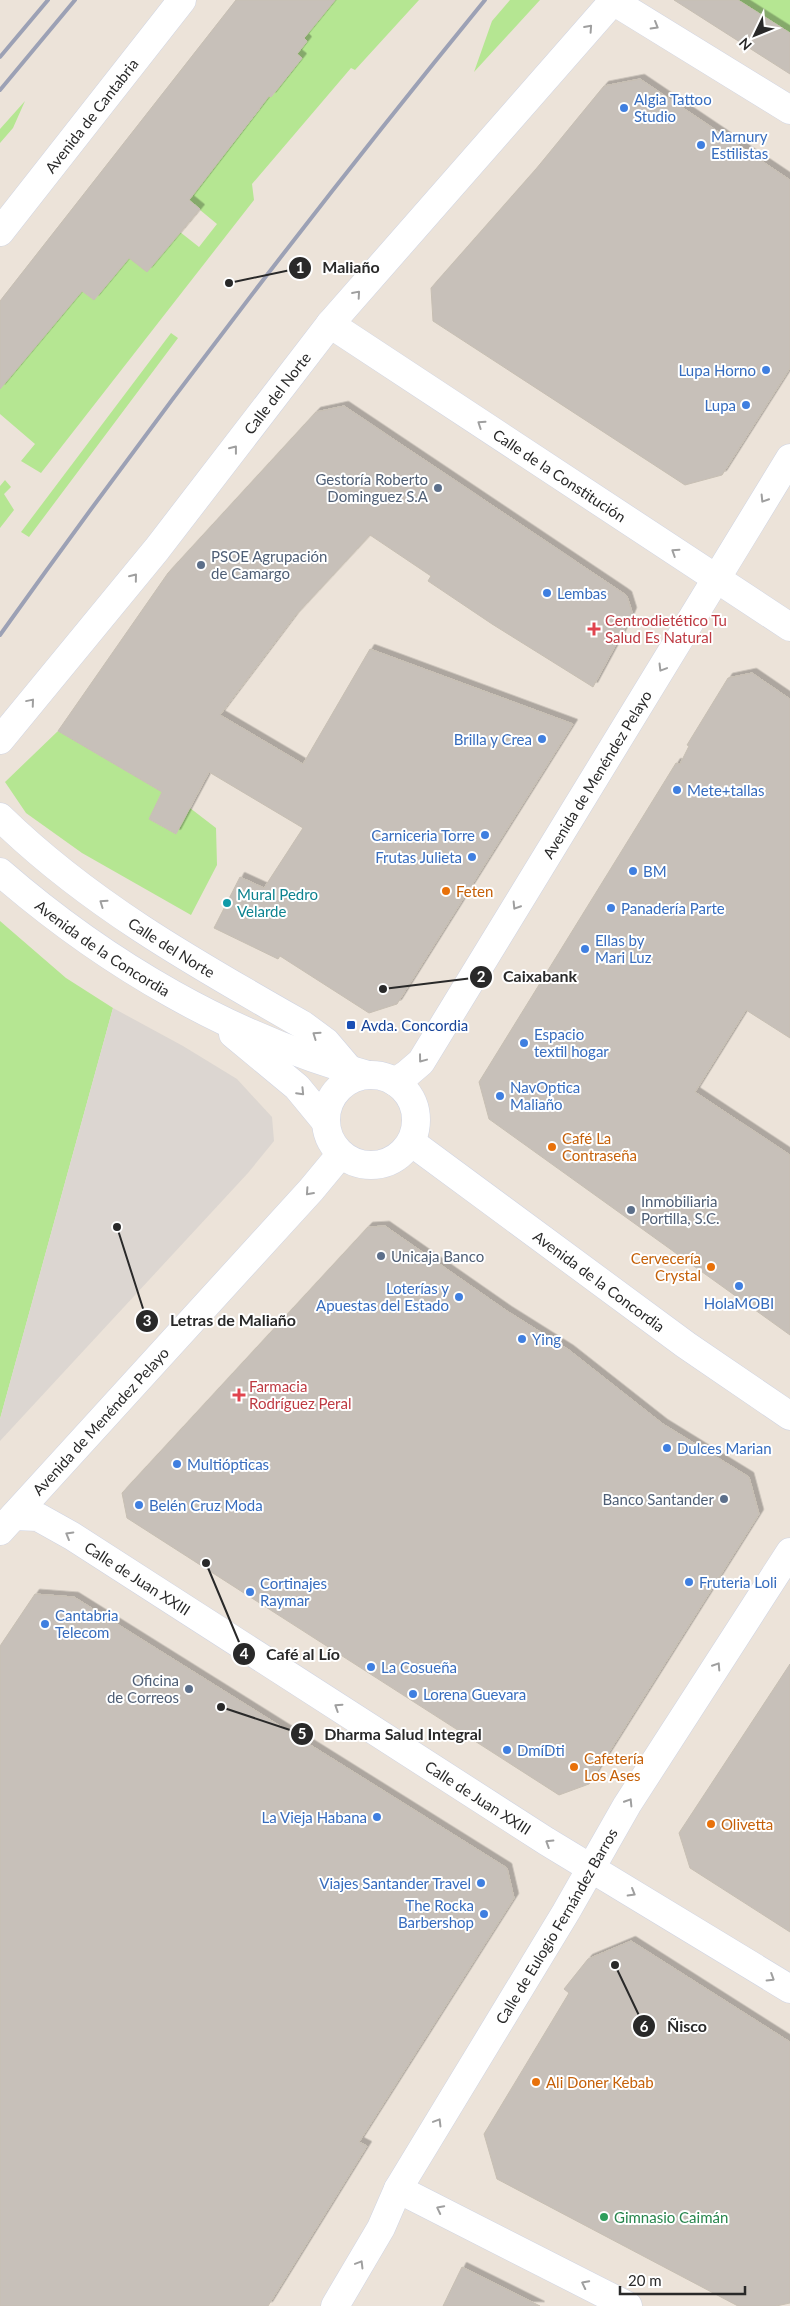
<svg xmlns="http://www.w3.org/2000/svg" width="790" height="2306" font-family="Lato,sans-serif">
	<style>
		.green { fill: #b5e692 }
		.plaza { fill: #dcd6d1 }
		.building { fill: #c7c0b9; stroke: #c7bfb3; filter: url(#shadow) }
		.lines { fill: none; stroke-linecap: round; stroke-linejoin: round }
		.minor-casing { stroke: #cfd4e3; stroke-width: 29 }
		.tertiary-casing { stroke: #cfd4e3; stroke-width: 29 }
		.minor { stroke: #fff; stroke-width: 28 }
		.tertiary { stroke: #fff; stroke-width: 28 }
		.rail { stroke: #9ca1b5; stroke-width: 4 }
		.oneway { stroke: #9f9f9f }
		.shop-dot { fill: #3f7fe0; stroke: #fff; stroke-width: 2 }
		.service-dot { fill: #5c6f8a; stroke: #fff; stroke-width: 2 }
		.health-dot { fill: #e0444e; stroke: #fff; stroke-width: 2 }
		.food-dot { fill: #e8710a; stroke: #fff; stroke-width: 2 }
		.culture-dot { fill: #0f9aa8; stroke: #fff; stroke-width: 2 }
		.transit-dot { fill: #1a4fb4; stroke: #fff; stroke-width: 2 }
		.leisure-dot { fill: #2e9e5b; stroke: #fff; stroke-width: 2 }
		.labels { text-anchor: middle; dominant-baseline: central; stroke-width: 4; stroke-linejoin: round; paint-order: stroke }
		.shop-label { font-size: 15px; fill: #366cbe; stroke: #fff; text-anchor: start }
		.street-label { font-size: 15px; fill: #292929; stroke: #fff }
		.service-label { font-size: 15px; fill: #4e5e75; stroke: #fff; text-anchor: end }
		.health-label { font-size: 15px; fill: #be3a42; stroke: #fff; text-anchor: start }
		.food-label { font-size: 15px; fill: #c56008; stroke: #fff; text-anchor: start }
		.culture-label { font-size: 15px; fill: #0d838f; stroke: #fff; text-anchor: start }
		.transit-label { font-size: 15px; fill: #164399; stroke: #fff; text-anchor: start }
		.leisure-label { font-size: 15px; fill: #27864d; stroke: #fff; text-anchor: start }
		.leader { fill: none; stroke: #292929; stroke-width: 2 }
		.callout-dot { fill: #292929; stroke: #fff; stroke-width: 2 }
		.mark-label { font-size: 15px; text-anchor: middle; font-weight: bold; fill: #fff }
		.callout-label { font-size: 16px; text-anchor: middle; font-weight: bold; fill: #292929; stroke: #fff; stroke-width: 4; stroke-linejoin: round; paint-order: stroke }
	</style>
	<defs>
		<filter id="shadow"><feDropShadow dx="4.5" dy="-4.5" stdDeviation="0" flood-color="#0004"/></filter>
	</defs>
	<rect width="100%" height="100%" fill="#ece3d9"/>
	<path class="green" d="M 335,0 L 419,0 L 355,70 L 351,68 L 252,184 L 254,200 L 41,473 L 21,461 L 35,444 L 0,414 L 0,388 L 82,291 L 94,300 L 129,258 L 180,232 L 199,247 L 217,224 L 188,200 L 260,109 L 265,94 L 271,97 L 302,58 L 297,54 L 307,42 L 304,38 Z
		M 510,0 L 540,0 L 474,72 L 492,21 Z
		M 738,0 L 790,0 L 790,33 Z
		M 25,101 L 13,128 L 0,143 L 0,129 Z
		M 171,333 L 178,338 L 29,537 L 21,532 Z
		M 5,480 L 11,487 L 4,494 L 14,510 L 0,528 L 0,486 Z
		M 58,731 L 162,792 L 149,819 L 176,834 L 190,808 L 216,828 L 217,865 L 191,915 L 82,853 L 26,813 L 5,782 Z
		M 0,921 L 66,978 L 113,1008 L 0,1419 Z"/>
	<path class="plaza" d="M 113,1008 L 183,1046 L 237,1079 L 272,1117 L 274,1141 L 248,1173 L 0,1441 L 0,1419 Z"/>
	<path class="building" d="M 236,0 L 335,0 L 304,38 L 307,41 L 297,54 L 302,58 L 271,97 L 269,96 L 189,200 L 200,209 L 147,272 L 129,258 L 94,300 L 82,291 L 0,389 L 0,301 Z
		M 674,0 L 738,0 L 790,33 L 790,74 Z
		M 640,79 L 790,180 L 790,368 L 722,475 L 685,485 L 433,321 L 431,288 L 536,169 L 604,86 Z
		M 344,406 L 623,593 L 627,596 L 632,612 L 627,624 L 593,687 L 492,624 L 428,581 L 431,576 L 370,535 L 294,617 L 220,715 L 303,764 L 370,649 L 573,724 L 397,1004 L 369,1013 L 280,956 L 278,959 L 214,928 L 240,877 L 264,888 L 303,828 L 209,772 L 176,834 L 149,819 L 162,792 L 58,731 L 168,573 L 316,412 Z
		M 752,673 L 790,699 L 790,1038 L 746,1010 L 695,1092 L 790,1155 L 790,1335 L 489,1119 L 479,1082 L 676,763 L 680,764 L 689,746 L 687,745 L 728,678 Z
		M 385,1226 L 507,1311 L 569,1350 L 663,1424 L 749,1477 L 759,1514 L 589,1784 L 559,1795 L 127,1518 L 122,1493 L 368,1227 Z
		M 35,1594 L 74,1597 L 82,1602 L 507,1868 L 514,1898 L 359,2142 L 367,2146 L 268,2306 L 0,2306 L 0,1646 Z
		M 790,1664 L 790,1932 L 690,1868 L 679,1833 Z
		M 631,1941 L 790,2042 L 790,2303 L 776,2306 L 738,2306 L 497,2179 L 484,2134 L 569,1993 L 564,1989 L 588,1959 Z
		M 462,2267 L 540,2306 L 443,2306 Z"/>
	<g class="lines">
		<g class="minor-casing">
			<g id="minor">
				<path d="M 613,1 L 790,110"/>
				<path id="s1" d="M 0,232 L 182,0"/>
				<path id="s2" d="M 330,324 L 790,627"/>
				<path id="s3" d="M 0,740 L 157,549 L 330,324 L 614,0"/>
				<path id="s4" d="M 0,817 C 89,904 196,964 303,1025 L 326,1042 L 349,1069"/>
				<path id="s5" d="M 395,1082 L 407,1074 L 421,1062 L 790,458"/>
				<path id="s6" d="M 14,1516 L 38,1517 L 72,1536 L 546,1841 L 790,1989"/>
				<path id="s7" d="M 0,1531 L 311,1190 L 340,1155"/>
				<path d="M 398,2189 L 628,2306"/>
				<path id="s8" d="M 335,2306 L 381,2228 L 398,2189 L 566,1912 L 627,1805 L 790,1552"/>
			</g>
		</g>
		<g class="tertiary-casing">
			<g id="tertiary">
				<path id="s9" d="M 0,872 C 106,964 232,1038 368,1075"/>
				<path d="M 233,1034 L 297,1087 L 325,1121"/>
				<circle cx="371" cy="1120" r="45"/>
				<path id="s10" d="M 411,1142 L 686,1345 L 790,1416"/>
			</g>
		</g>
		<use href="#minor" class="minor"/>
		<use href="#tertiary" class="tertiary"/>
		<path class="rail" d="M 0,57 L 48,0
			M 0,90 L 75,0
			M 0,635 C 155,418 316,207 485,0"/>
	</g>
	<defs><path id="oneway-chevron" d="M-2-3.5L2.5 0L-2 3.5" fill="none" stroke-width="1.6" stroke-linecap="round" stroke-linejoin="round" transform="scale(1.25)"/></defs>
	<g class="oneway">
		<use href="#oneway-chevron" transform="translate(655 26) rotate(30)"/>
		<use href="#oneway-chevron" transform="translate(589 28) rotate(-48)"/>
		<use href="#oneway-chevron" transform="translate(357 294) rotate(-49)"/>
		<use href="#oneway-chevron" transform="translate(481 424) rotate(-146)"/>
		<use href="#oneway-chevron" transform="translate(234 449) rotate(-52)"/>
		<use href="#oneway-chevron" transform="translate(764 499) rotate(122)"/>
		<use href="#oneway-chevron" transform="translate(675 552) rotate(-147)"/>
		<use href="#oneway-chevron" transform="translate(134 577) rotate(-51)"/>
		<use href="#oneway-chevron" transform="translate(662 668) rotate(121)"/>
		<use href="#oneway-chevron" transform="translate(31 702) rotate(-50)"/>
		<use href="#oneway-chevron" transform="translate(103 903) rotate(-145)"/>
		<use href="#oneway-chevron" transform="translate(516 906) rotate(122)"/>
		<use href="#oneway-chevron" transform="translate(316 1035) rotate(-145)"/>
		<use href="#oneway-chevron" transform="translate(422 1059) rotate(127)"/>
		<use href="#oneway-chevron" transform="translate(301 1092) rotate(46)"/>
		<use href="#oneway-chevron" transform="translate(309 1192) rotate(132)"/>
		<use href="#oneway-chevron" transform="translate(69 1535) rotate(-150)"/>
		<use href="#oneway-chevron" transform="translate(717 1666) rotate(-57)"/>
		<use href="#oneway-chevron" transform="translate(338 1707) rotate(-147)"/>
		<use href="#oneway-chevron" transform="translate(629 1802) rotate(-58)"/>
		<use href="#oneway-chevron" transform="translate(549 1843) rotate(-148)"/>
		<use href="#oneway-chevron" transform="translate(632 1893) rotate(30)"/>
		<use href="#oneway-chevron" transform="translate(771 1978) rotate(32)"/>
		<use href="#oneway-chevron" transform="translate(438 2122) rotate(-59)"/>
		<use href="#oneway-chevron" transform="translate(440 2209) rotate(-153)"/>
		<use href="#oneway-chevron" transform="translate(360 2264) rotate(-59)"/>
		<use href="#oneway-chevron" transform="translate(585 2284) rotate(-153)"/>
	</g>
	<g class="shop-dot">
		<circle cx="624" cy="108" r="5"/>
		<circle cx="701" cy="145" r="5"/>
		<circle cx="766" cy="370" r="5"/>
		<circle cx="746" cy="405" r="5"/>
		<circle cx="547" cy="593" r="5"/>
		<circle cx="542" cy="739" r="5"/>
		<circle cx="677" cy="790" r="5"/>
		<circle cx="485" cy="835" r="5"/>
		<circle cx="472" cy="857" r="5"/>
		<circle cx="633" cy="871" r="5"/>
		<circle cx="611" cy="908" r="5"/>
		<circle cx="585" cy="949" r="5"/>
		<circle cx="524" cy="1043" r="5"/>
		<circle cx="500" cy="1096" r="5"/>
		<circle cx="739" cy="1286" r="5"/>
		<circle cx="459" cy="1297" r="5"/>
		<circle cx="522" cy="1339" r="5"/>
		<circle cx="667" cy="1448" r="5"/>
		<circle cx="177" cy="1464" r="5"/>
		<circle cx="139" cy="1505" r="5"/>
		<circle cx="689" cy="1582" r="5"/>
		<circle cx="250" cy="1592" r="5"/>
		<circle cx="45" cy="1624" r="5"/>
		<circle cx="371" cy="1667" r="5"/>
		<circle cx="413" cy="1694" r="5"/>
		<circle cx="507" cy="1750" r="5"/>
		<circle cx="377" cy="1817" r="5"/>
		<circle cx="481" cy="1883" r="5"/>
		<circle cx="484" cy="1914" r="5"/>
	</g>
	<g class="service-dot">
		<circle cx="438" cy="488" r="5"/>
		<circle cx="201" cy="565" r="5"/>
		<circle cx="631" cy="1210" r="5"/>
		<circle cx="381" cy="1256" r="5"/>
		<circle cx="724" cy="1499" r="5"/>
		<circle cx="189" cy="1689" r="5"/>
	</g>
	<g class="health-dot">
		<path d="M591.5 621.5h5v5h5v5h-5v5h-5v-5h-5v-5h5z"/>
		<path d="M236.5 1387.5h5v5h5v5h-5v5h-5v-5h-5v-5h5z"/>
	</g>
	<g class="food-dot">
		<circle cx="446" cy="891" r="5"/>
		<circle cx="552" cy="1147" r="5"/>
		<circle cx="711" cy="1267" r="5"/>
		<circle cx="574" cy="1767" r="5"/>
		<circle cx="711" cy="1824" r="5"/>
		<circle cx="536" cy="2082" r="5"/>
	</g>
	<circle class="culture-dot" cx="227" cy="903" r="5"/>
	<rect class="transit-dot" x="346" y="1020" width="10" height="10" rx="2.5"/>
	<circle class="leisure-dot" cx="604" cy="2217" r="5"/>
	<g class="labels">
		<g class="shop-label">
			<text x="634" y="99">Algia Tattoo<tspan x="634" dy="17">Studio</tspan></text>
			<text x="711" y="136">Marnury<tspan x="711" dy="17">Estilistas</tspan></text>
			<text x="756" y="370" text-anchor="end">Lupa Horno</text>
			<text x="736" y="405" text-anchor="end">Lupa</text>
			<text x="557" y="593">Lembas</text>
			<text x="532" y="739" text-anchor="end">Brilla y Crea</text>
			<text x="687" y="790">Mete+tallas</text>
			<text x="475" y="835" text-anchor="end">Carniceria Torre</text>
			<text x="462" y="857" text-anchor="end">Frutas Julieta</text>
			<text x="643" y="871">BM</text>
			<text x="621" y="908">Panadería Parte</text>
			<text x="595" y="940">Ellas by<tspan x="595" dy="17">Mari Luz</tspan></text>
			<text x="534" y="1034">Espacio<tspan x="534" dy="17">textil hogar</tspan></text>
			<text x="510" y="1087">NavOptica<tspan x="510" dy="17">Maliaño</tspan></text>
			<text x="449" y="1288" text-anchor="end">Loterías y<tspan x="449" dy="17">Apuestas del Estado</tspan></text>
			<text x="739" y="1303" text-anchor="middle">HolaMOBI</text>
			<text x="532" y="1339">Ying</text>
			<text x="677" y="1448">Dulces Marian</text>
			<text x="187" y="1464">Multiópticas</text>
			<text x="149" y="1505">Belén Cruz Moda</text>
			<text x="699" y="1582">Fruteria Loli</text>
			<text x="260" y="1583">Cortinajes<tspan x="260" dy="17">Raymar</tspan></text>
			<text x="55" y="1615">Cantabria<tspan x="55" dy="17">Telecom</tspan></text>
			<text x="381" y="1667">La Cosueña</text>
			<text x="423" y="1694">Lorena Guevara</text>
			<text x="517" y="1750">DmíDti</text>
			<text x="367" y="1817" text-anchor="end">La Vieja Habana</text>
			<text x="471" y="1883" text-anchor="end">Viajes Santander Travel</text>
			<text x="474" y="1905" text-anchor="end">The Rocka<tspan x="474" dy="17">Barbershop</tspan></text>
		</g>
		<g class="street-label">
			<text stroke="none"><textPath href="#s1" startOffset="148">Avenida de Cantabria</textPath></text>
			<text stroke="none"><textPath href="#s3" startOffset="444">Calle del Norte</textPath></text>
			<text stroke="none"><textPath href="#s2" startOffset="275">Calle de la Constitución</textPath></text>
			<text stroke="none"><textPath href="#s5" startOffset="370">Avenida de Menéndez Pelayo</textPath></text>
			<text stroke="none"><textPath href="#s9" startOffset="128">Avenida de la Concordia</textPath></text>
			<text stroke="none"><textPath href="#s4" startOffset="216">Calle del Norte</textPath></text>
			<text stroke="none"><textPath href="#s10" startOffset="234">Avenida de la Concordia</textPath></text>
			<text stroke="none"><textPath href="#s7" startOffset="149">Avenida de Menéndez Pelayo</textPath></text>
			<text stroke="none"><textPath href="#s6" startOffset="141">Calle de Juan XXIII</textPath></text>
			<text stroke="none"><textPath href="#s6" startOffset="546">Calle de Juan XXIII</textPath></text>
			<text stroke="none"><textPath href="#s8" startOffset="440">Calle de Eulogio Fernández Barros</textPath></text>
		</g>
		<g class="service-label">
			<text x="428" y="479">Gestoría Roberto<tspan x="428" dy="17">Dominguez S.A</tspan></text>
			<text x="211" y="556" text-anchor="start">PSOE Agrupación<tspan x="211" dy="17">de Camargo</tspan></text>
			<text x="641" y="1201" text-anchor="start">Inmobiliaria<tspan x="641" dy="17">Portilla, S.C.</tspan></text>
			<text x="391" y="1256" text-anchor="start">Unicaja Banco</text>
			<text x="714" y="1499">Banco Santander</text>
			<text x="179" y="1680">Oficina<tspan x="179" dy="17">de Correos</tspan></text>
		</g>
		<g class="health-label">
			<text x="605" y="620">Centrodietético Tu<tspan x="605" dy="17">Salud Es Natural</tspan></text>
			<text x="249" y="1386">Farmacia<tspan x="249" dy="17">Rodríguez Peral</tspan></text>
		</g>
		<g class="food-label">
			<text x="456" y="891">Feten</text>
			<text x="562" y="1138">Café La<tspan x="562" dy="17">Contraseña</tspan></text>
			<text x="701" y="1258" text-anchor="end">Cervecería<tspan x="701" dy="17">Crystal</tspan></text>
			<text x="584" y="1758">Cafetería<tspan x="584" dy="17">Los Ases</tspan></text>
			<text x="721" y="1824">Olivetta</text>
			<text x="546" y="2082">Ali Doner Kebab</text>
		</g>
		<g class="culture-label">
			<text x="237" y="894">Mural Pedro<tspan x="237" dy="17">Velarde</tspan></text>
		</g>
		<g class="transit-label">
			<text x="361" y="1025">Avda. Concordia</text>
		</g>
		<g class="leisure-label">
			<text x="614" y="2217">Gimnasio Caimán</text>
		</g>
	</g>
	<path class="leader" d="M229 283L300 268M383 989L481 977M117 1227L147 1321M206 1563L244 1654M221 1707L302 1734M615 1965L644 2026"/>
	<g class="callout-dot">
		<circle cx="229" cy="283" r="5"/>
		<circle cx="383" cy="989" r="5"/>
		<circle cx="117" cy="1227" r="5"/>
		<circle cx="206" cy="1563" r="5"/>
		<circle cx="221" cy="1707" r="5"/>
		<circle cx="615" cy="1965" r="5"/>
		<circle cx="300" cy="268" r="12"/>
		<circle cx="481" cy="977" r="12"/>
		<circle cx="147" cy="1321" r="12"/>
		<circle cx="244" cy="1654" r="12"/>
		<circle cx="302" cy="1734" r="12"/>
		<circle cx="644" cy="2026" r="12"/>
	</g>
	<g class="mark-label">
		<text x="300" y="273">1</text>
		<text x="481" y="982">2</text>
		<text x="147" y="1326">3</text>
		<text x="244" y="1659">4</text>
		<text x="302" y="1739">5</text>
		<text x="644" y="2032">6</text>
	</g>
	<g class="callout-label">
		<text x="351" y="273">Maliaño</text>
		<text x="540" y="982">Caixabank</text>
		<text x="233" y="1326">Letras de Maliaño</text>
		<text x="303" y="1660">Café al Lío</text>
		<text x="403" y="1740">Dharma Salud Integral</text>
		<text x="687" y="2032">Ñisco</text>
	</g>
	<g transform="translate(755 35) rotate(227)" stroke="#ffffff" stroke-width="4" paint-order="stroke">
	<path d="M0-4L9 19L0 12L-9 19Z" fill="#292929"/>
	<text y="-8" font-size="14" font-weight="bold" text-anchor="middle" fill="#292929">N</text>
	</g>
	<path d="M620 2286v8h125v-8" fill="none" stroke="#292929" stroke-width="2.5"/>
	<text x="628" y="2286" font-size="15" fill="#292929" stroke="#ffffff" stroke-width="4" paint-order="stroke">20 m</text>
</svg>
